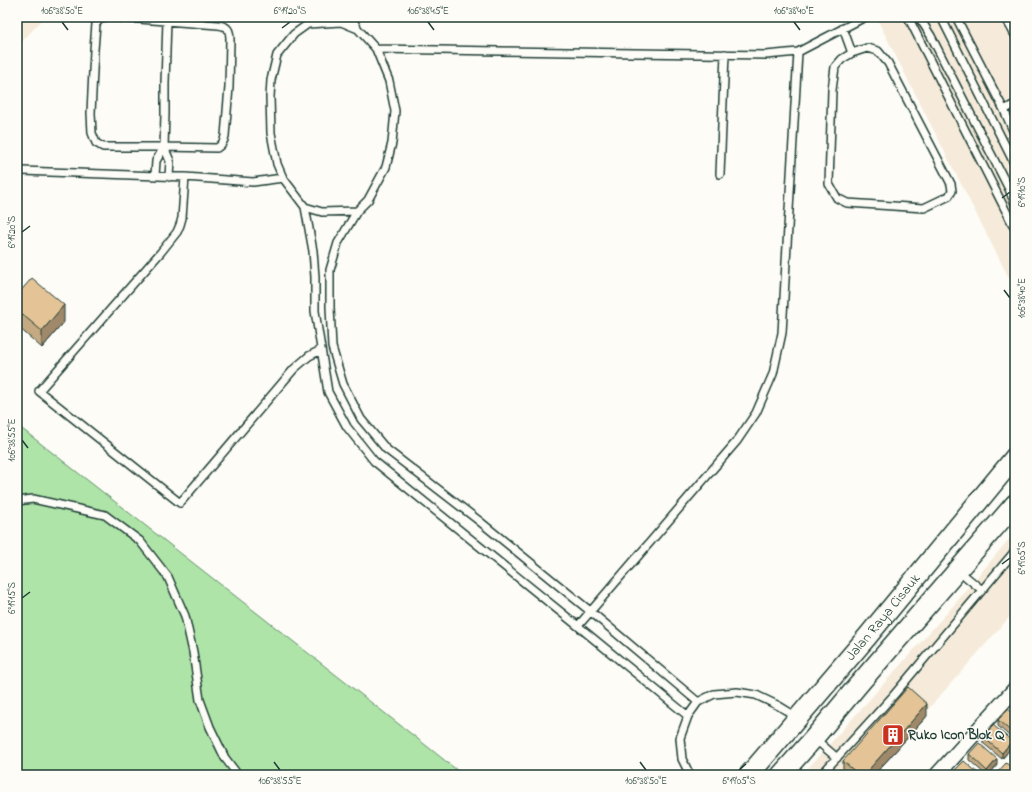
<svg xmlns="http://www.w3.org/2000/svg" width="1032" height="792" font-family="'Indie Flower',sans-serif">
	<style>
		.built { fill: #f6ebda }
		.green { fill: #aee4a7; stroke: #66906e }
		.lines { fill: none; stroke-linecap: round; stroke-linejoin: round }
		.lane-casing { stroke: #1f3d34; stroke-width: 10 }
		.street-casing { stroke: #1f3d34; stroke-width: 17 }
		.secondary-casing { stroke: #1f3d34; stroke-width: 22 }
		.lane { stroke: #fdfcf7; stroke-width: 7 }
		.street { stroke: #fdfcf7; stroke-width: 14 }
		.secondary { stroke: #fdfcf7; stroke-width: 19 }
		.wall { fill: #c4a982; stroke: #1f3d34 }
		.shaded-wall { fill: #a0896a; stroke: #1f3d34 }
		.building { fill: #e4c497; stroke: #1f3d34 }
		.ticks { fill: none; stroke: #1f3d34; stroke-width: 1.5 }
		.labels { text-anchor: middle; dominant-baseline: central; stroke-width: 3; stroke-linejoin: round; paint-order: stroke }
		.street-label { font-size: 14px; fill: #1f3d34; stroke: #fdfcf7 }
		.poi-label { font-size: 14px; font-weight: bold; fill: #1f3d34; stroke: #fdfcf7; text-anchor: start }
		.neatline { fill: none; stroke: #1f3d34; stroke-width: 1.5 }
		.ticks-label { font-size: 10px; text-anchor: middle; fill: #1f3d34 }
	</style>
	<rect width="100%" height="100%" fill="#fdfcf7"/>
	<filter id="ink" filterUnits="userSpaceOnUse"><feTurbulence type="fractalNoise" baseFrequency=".025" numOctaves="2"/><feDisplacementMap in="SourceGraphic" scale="8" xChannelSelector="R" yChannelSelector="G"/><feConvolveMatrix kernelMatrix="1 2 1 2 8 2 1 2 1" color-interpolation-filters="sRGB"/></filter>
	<g filter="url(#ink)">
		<path class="built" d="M 17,17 L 45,17 L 17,47 Z
			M 876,17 L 1015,17 L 1015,290 Z
			M 1015,532 L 1015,611 L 870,775 L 802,775 L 953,606 Z"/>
		<path class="green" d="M 17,425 L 428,747 L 463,775 L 17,775 Z"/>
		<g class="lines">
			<g class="lane-casing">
				<path id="lane" d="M 105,17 L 99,20 L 96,24 L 94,50 L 91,113 L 92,133 L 96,143 L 103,147 L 164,147 L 217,148 C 222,145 224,142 225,136 L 229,87 L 230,40 C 230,30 228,26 218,25 L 113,17
					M 351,17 L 358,29
					M 908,17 L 1015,229
					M 919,17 L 931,36 L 1009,189 L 1015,204
					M 941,17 L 1015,165
					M 956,17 L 1004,110 L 1015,135
					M 1005,17 L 1015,35
					M 167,20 L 165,83 L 165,114 L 164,147 L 170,161 L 169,177
					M 341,22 L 358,29 L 376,49 L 389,81 L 395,111 L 392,143 L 386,167 L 368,200 L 357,211 L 322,212 L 305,207 L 283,178 L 277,164 L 271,133 L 270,97 L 271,80 L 277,55 L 294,34 L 308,24 Z
					M 308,24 L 312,17
					M 843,28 L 852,53
					M 867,48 L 878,51 L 888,63 L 951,184 L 952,191 L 949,196 L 924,208 L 847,203 L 837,198 L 829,184 L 832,90 L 835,67 L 842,59 L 852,53 Z
					M 376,49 L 766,55 L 798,52 L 865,17
					M 1004,110 L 1015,104
					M 22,171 L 185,177 L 253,182 L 283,178
					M 720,174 L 725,54
					M 155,176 L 156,161 L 164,147
					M 185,177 L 182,218 L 180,225 L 177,232 L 161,252 L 39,391 L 180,503 L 294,369 L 309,356 L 321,350
					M 305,207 L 313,251 L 315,277 L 315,311 L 328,392 L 347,427 L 374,461 L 578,626 L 688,716
					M 357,211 L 338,243 L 330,270 L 330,307 L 332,347 L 343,384 L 361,419 L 386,449 L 478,520 L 590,611 L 698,702
					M 17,501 L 33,499 L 105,515 L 140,541 L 168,577 L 185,616 L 193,652 L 200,700 L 210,727 L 225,758 L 238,775
					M 959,571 L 982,590
					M 578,626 L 737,441 L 756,413 L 773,374 L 782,333 L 798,52
					M 814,738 L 837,758
					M 690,775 L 682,759 L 680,738 L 688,716 L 698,702 L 714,694 L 737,692 L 756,695 L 779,706 L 797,717
					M 821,775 L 893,696 L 1015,551"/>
			</g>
			<g class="street-casing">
				<path id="street" d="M 937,775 L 1015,689"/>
			</g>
			<g class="secondary-casing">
				<g id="secondary">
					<path id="s1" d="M 749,775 L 867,637 L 1015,457"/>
					<path d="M 781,775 L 814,738 L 859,684 L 1015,504"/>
				</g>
			</g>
			<use href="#lane" class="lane"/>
			<use href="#street" class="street"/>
			<use href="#secondary" class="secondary"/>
		</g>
		<path class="wall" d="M 1012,17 L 1015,17 L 1015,23 Z
			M 17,295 L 64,322 L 42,348 L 17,326 Z
			M 1015,703 L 1015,713 L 1013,711 L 1013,705 Z
			M 1015,715 L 1015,741 L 998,726 L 998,720 Z
			M 927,716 L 874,775 L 846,775 L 843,773 L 843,761 Z
			M 983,737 L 1012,747 L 1002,759 L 983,743 Z
			M 1015,752 L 1015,766 L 1011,762 L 1011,757 Z
			M 969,754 L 997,765 L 989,775 L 986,775 L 969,760 Z"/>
		<path class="shaded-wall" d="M 64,305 L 64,322 L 42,348 L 42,331 Z
			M 927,704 L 927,716 L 874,775 L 864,775 Z
			M 1012,741 L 1012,747 L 1002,759 L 1002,753 Z
			M 997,759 L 997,765 L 989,775 L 987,775 L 987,771 Z"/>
		<path class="building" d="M 32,278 L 64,305 L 42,331 L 17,310 L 17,295 Z
			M 908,687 L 927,704 L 864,775 L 859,775 L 843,761 Z
			M 1015,703 L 1015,707 L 1013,705 Z
			M 1008,709 L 1015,715 L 1015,735 L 998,720 Z
			M 993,725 L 1012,741 L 1002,753 L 983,737 Z
			M 979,743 L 997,759 L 987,771 L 969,754 Z
			M 1015,752 L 1015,760 L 1011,757 Z
			M 964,761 L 980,775 L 956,775 L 953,772 Z
			M 1006,763 L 1015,770 L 1015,775 L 997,775 L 996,774 Z"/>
	</g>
	<path class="ticks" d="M 62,22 L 68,30M 428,22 L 434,30M 794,22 L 800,30M 282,28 L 290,22M 1002,198 L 1010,192M 22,232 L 30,226M 1004,290 L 1010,298M 22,440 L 28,448M 1002,564 L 1010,558M 22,598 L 30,592M 274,762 L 280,770M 640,762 L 646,770M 739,770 L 746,764"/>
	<defs>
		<g id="building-square" transform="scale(1.15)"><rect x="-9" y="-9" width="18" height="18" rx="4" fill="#c8321e" stroke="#fdfcf7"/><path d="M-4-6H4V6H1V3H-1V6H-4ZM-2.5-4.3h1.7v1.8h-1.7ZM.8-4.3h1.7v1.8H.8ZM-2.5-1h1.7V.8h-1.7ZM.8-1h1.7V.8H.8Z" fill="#fff"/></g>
	</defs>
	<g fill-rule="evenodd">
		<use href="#building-square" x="893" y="735"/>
	</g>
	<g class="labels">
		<g class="street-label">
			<text stroke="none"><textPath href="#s1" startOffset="207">Jalan Raya Cisauk</textPath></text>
		</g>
		<g class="poi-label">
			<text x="908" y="735">Ruko Icon Blok Q</text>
		</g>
	</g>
	<rect width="1032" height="792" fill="none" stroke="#fdfcf7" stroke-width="44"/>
	<rect x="22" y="22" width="988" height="748" class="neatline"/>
	<g class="ticks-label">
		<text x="62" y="14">106°38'50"E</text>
		<text x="290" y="14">6°19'20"S</text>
		<text x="428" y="14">106°38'45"E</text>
		<text x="794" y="14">106°38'40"E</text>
		<text transform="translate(1021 192) rotate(-90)" y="4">6°19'10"S</text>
		<text transform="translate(11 232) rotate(-90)" y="4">6°19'20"S</text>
		<text transform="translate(1021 298) rotate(-90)" y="4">106°38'40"E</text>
		<text transform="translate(11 440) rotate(-90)" y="4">106°38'55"E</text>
		<text transform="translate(1021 558) rotate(-90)" y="4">6°19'05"S</text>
		<text transform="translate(11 598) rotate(-90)" y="4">6°19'15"S</text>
		<text x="280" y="784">106°38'55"E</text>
		<text x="646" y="784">106°38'50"E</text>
		<text x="739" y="784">6°19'05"S</text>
	</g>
</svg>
